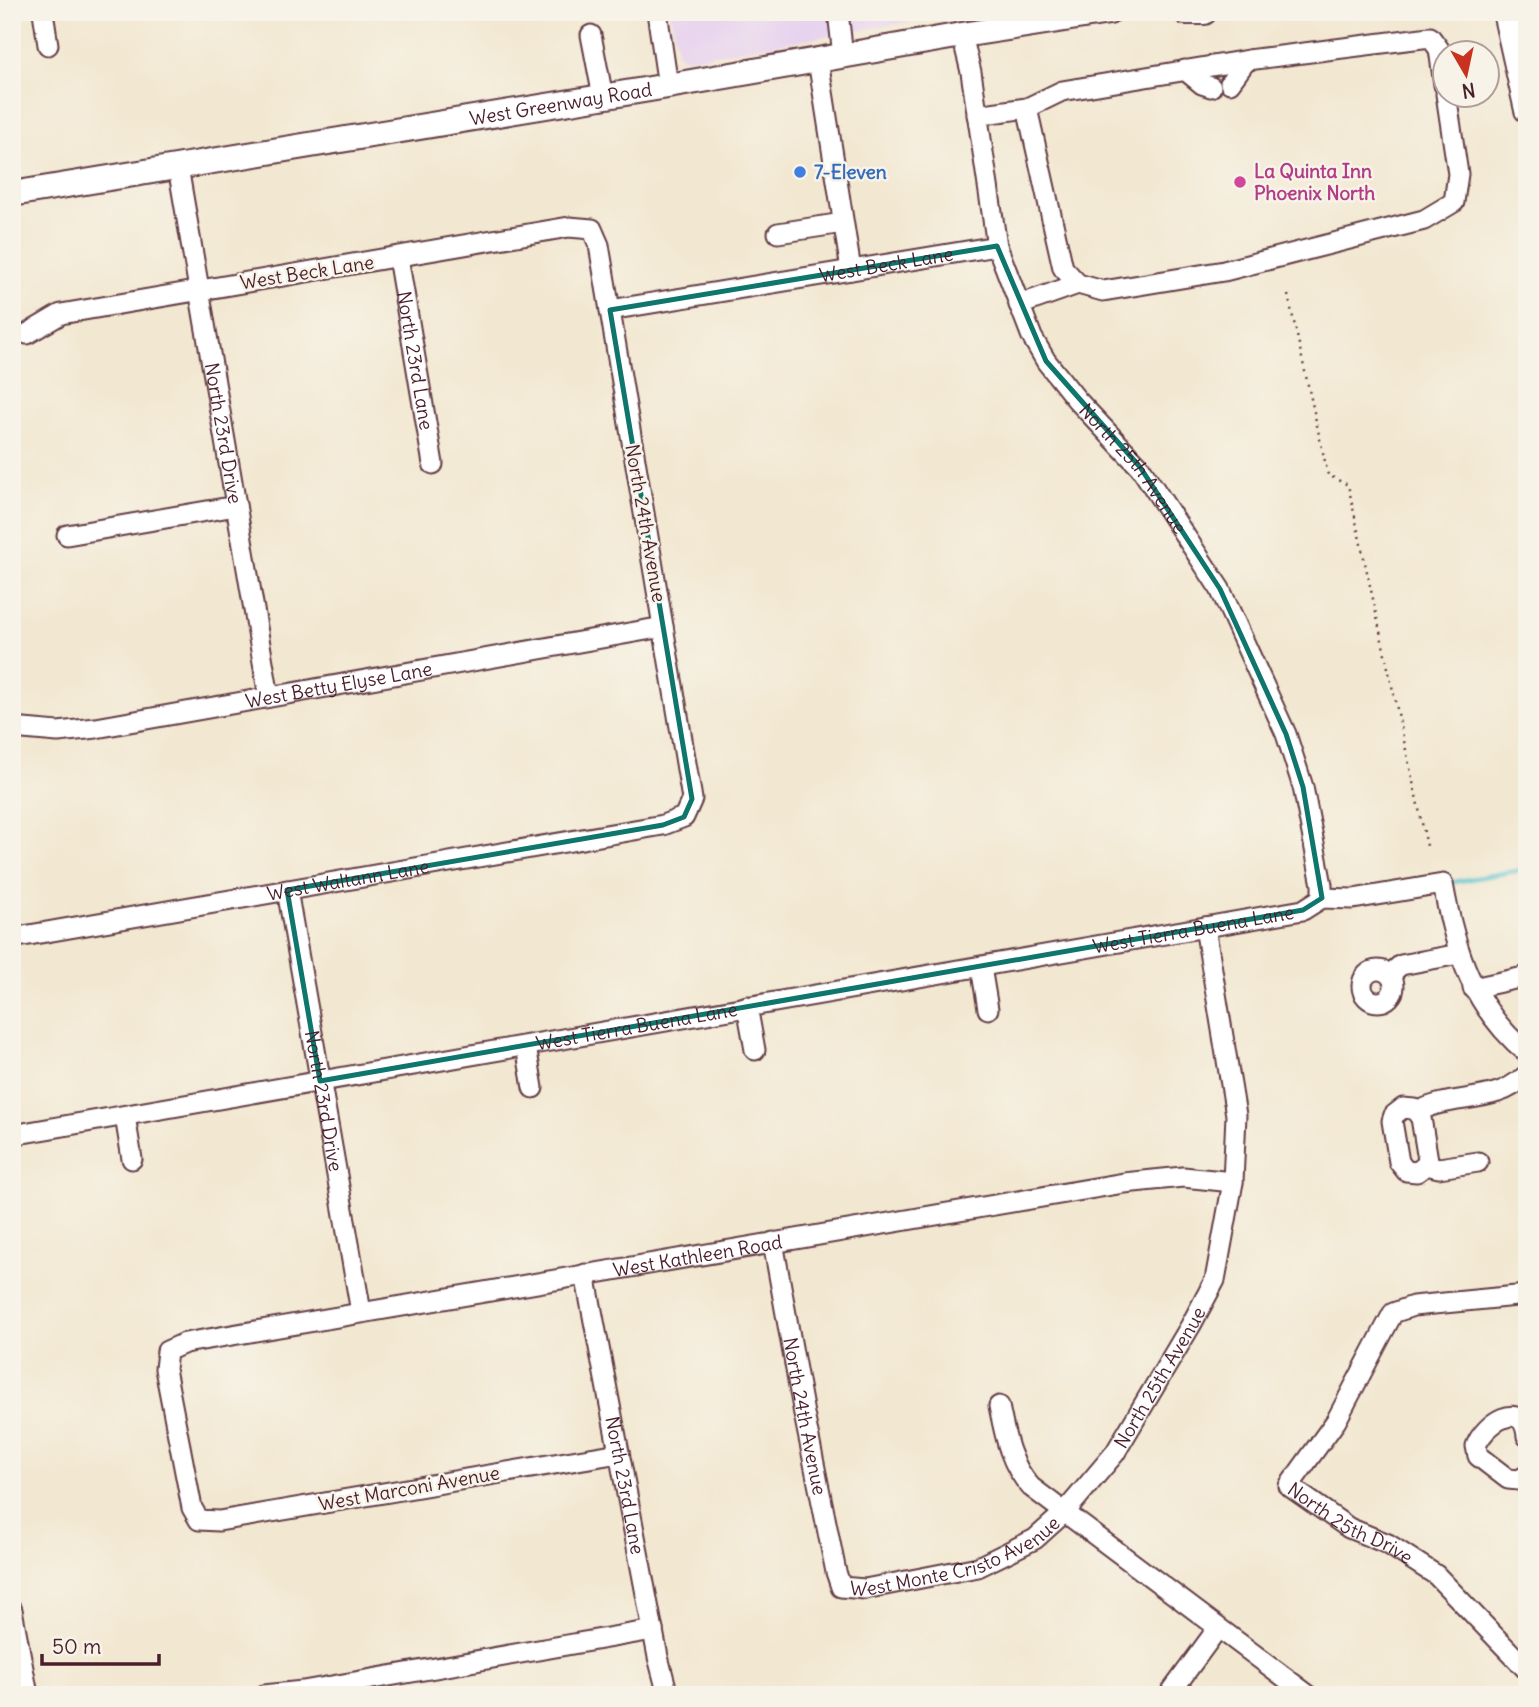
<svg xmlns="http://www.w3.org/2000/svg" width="1539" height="1707" font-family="Delius,sans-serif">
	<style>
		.built { fill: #e7d2ef }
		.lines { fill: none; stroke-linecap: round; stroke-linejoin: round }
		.stream { stroke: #56c3cd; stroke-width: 4.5 }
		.minor-casing { stroke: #633d44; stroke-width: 23 }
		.major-casing { stroke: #633d44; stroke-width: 28 }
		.path { stroke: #633d44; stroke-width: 2.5; stroke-dasharray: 2 5; stroke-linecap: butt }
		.minor { stroke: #fff; stroke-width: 19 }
		.major { stroke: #fff; stroke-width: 24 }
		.marked { fill: none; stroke: #0f766e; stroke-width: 5; stroke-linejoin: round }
		.shop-dot { fill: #3f7fe0; stroke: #f7f3e8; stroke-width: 2.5 }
		.hotel-dot { fill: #d1479c; stroke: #f7f3e8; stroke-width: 2.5 }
		.labels { text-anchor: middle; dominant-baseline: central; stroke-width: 5; stroke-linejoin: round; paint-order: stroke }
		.street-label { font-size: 19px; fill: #4a1f2b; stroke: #f7f3e8 }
		.hotel-label { font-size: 19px; font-weight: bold; fill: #b23c85; stroke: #f7f3e8; text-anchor: start }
		.shop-label { font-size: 19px; font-weight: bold; fill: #366cbe; stroke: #f7f3e8; text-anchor: start }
	</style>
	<rect width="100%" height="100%" fill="#f7f3e8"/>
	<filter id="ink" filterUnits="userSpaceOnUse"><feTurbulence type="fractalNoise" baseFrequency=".0143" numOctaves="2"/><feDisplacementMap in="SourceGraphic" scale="14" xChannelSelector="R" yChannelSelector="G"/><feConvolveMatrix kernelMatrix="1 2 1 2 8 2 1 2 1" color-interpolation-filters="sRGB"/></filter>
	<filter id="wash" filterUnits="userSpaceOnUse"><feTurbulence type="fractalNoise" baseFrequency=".00686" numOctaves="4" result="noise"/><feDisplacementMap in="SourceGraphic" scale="28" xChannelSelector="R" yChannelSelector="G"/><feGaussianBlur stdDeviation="1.57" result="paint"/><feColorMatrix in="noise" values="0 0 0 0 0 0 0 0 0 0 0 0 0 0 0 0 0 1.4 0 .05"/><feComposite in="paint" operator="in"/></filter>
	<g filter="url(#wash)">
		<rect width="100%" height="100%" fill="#f2e7d0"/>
		<path class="built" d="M 670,12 L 925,12 L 927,19 L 687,59 L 678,54 Z"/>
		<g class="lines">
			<path class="stream" d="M 1448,883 L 1527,869"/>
		</g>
	</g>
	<g filter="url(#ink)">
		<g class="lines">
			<g class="minor-casing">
				<g id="minor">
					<path d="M 43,12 L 48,45"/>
					<path d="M 657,12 L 668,86"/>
					<path d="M 838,12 L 843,56"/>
					<path d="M 591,35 L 603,97"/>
					<path id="s1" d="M 962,35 L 971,72 L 997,246 L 1032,337 L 1046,361 L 1077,400 L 1140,467 L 1220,589 L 1286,734 L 1303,787 L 1322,885 L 1322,898"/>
					<path d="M 818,60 L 851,270"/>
					<path d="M 1185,70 L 1202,84 L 1211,87"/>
					<path d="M 1230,83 L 1246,61"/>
					<path d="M 1027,108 L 1063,268 L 1078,284 L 1103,291 L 1224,271 L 1424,220 L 1454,202 L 1458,174 L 1446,94"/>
					<path d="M 977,115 L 1027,108 L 1062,91 L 1248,60 L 1430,37 L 1439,49 L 1444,85"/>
					<path id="s2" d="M 178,167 L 269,697"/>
					<path d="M 778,233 L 843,223"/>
					<path id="s3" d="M 398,257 L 433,464"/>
					<path d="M 1019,305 L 1078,284"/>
					<path id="s4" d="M 610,310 L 997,246"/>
					<path d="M 67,535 L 236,506"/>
					<path id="s5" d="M 12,728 L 58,732 L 96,728 L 663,627"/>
					<path id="s6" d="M 287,890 L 361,1312"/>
					<path id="s7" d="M 12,938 L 663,825 L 684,817 L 692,799 L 599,245 L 592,229 L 569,227 L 61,314 L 27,334"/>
					<path d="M 981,967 L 988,1009"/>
					<circle cx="1378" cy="986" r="16"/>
					<path d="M 1390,974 L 1401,965 L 1459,954"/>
					<path d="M 1473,988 L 1524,977 L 1527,975"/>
					<path d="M 747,1006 L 755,1050"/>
					<path d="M 526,1046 L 533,1088"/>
					<path d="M 1403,1108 L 1414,1109 L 1421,1118 L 1428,1160 L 1426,1165 L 1417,1172 L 1406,1171 L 1399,1162 L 1392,1121 L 1394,1115 Z"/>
					<path d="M 1417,1112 C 1443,1098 1471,1101 1498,1092 C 1509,1089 1518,1082 1527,1075"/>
					<path d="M 125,1116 L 132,1159"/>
					<path id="s8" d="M 12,1135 L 1303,910 L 1322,898 L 1353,899 L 1443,884 C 1455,951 1473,1008 1527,1053"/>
					<path d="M 1426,1165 L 1439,1168 L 1478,1162"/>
					<path id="s9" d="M 773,1242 L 804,1414 L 836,1572 L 841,1587 L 865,1589 L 978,1567 L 1035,1539 L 1065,1512 L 1115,1453 L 1191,1325 L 1215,1280 L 1233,1182 L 1236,1115 L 1205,927"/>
					<path id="s10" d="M 585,1274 L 658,1657 L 668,1695"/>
					<path id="s11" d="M 1527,1295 L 1413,1306 L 1393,1313 L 1336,1421 L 1289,1486 L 1349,1528 L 1388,1544 L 1436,1575 L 1527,1670"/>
					<path d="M 999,1406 C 1005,1436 1010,1464 1031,1487 L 1308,1695"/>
					<path d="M 1527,1436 C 1523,1397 1484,1424 1476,1446 L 1478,1456 L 1508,1479 L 1519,1480 L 1527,1475"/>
					<path id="s12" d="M 619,1453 L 219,1521 L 199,1520 L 192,1508 L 165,1369 L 167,1351 L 185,1343 L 1124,1183 L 1183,1177 L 1233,1182"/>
					<path d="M 12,1610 L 28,1695"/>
					<path d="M 264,1695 L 303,1691 L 653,1630"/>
					<path d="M 1169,1695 L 1218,1628"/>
				</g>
			</g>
			<g class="major-casing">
				<g id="major">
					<path d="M 1186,12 L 1204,12"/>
					<path d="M 1505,12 L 1527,110"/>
					<path id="s13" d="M 12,194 L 668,86 L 962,35 L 1109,12"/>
				</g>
			</g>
			<path class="path" d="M 1288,295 L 1328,475 L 1348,485 L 1427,846"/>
			<use href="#minor" class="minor"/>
			<use href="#major" class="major"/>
		</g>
	</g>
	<path class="marked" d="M 997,246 L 1046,361 L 1140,467 L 1220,589 L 1286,734 L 1303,787 L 1322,898 L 1303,910 L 320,1081 L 287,890 L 663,825 L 684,817 L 692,799 L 610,310 Z"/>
	<circle class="shop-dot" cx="800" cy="172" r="7"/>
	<circle class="hotel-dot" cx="1240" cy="182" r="7"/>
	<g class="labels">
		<g class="street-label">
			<text stroke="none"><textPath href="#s13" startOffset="556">West Greenway Road</textPath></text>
			<text stroke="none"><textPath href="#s4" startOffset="280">West Beck Lane</textPath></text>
			<text transform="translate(307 272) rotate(-9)">West Beck Lane</text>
			<text stroke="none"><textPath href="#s3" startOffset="105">North 23rd Lane</textPath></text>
			<text stroke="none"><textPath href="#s2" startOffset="270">North 23rd Drive</textPath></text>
			<text stroke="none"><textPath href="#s1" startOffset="478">North 25th Avenue</textPath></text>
			<text transform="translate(646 523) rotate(80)">North 24th Avenue</text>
			<text stroke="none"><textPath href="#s5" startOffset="331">West Betty Elyse Lane</textPath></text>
			<text stroke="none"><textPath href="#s7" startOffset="341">West Waltann Lane</textPath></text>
			<text stroke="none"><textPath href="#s8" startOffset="1199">West Tierra Buena Lane</textPath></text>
			<text stroke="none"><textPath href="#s8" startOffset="634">West Tierra Buena Lane</textPath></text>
			<text stroke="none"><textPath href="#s6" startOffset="214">North 23rd Drive</textPath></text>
			<text stroke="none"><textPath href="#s12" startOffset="1139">West Kathleen Road</textPath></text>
			<text stroke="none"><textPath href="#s9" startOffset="760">North 25th Avenue</textPath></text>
			<text stroke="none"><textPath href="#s9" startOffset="177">North 24th Avenue</textPath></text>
			<text stroke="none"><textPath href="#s10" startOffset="215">North 23rd Lane</textPath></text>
			<text transform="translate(409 1488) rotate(-10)">West Marconi Avenue</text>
			<text stroke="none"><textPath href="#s11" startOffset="410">North 25th Drive</textPath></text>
			<text stroke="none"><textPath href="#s9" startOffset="472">West Monte Cristo Avenue</textPath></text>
		</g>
		<g class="hotel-label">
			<text x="1254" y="171">La Quinta Inn<tspan x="1254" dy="22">Phoenix North</tspan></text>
		</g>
		<g class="shop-label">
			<text x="814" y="172">7-Eleven</text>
		</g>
	</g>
	<rect width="1539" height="1707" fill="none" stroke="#f7f3e8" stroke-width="42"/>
	<g transform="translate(1466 74) rotate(171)"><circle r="33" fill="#f7f3e8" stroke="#b29e9c" stroke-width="2"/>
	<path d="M0-5L12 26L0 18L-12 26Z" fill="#c8321e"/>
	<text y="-10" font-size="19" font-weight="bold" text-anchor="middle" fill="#4a1f2b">N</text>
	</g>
	<path d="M42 1654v10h117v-10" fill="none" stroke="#4a1f2b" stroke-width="3.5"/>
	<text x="52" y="1654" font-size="21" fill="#4a1f2b" stroke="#f7f3e8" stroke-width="5" paint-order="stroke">50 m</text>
</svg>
